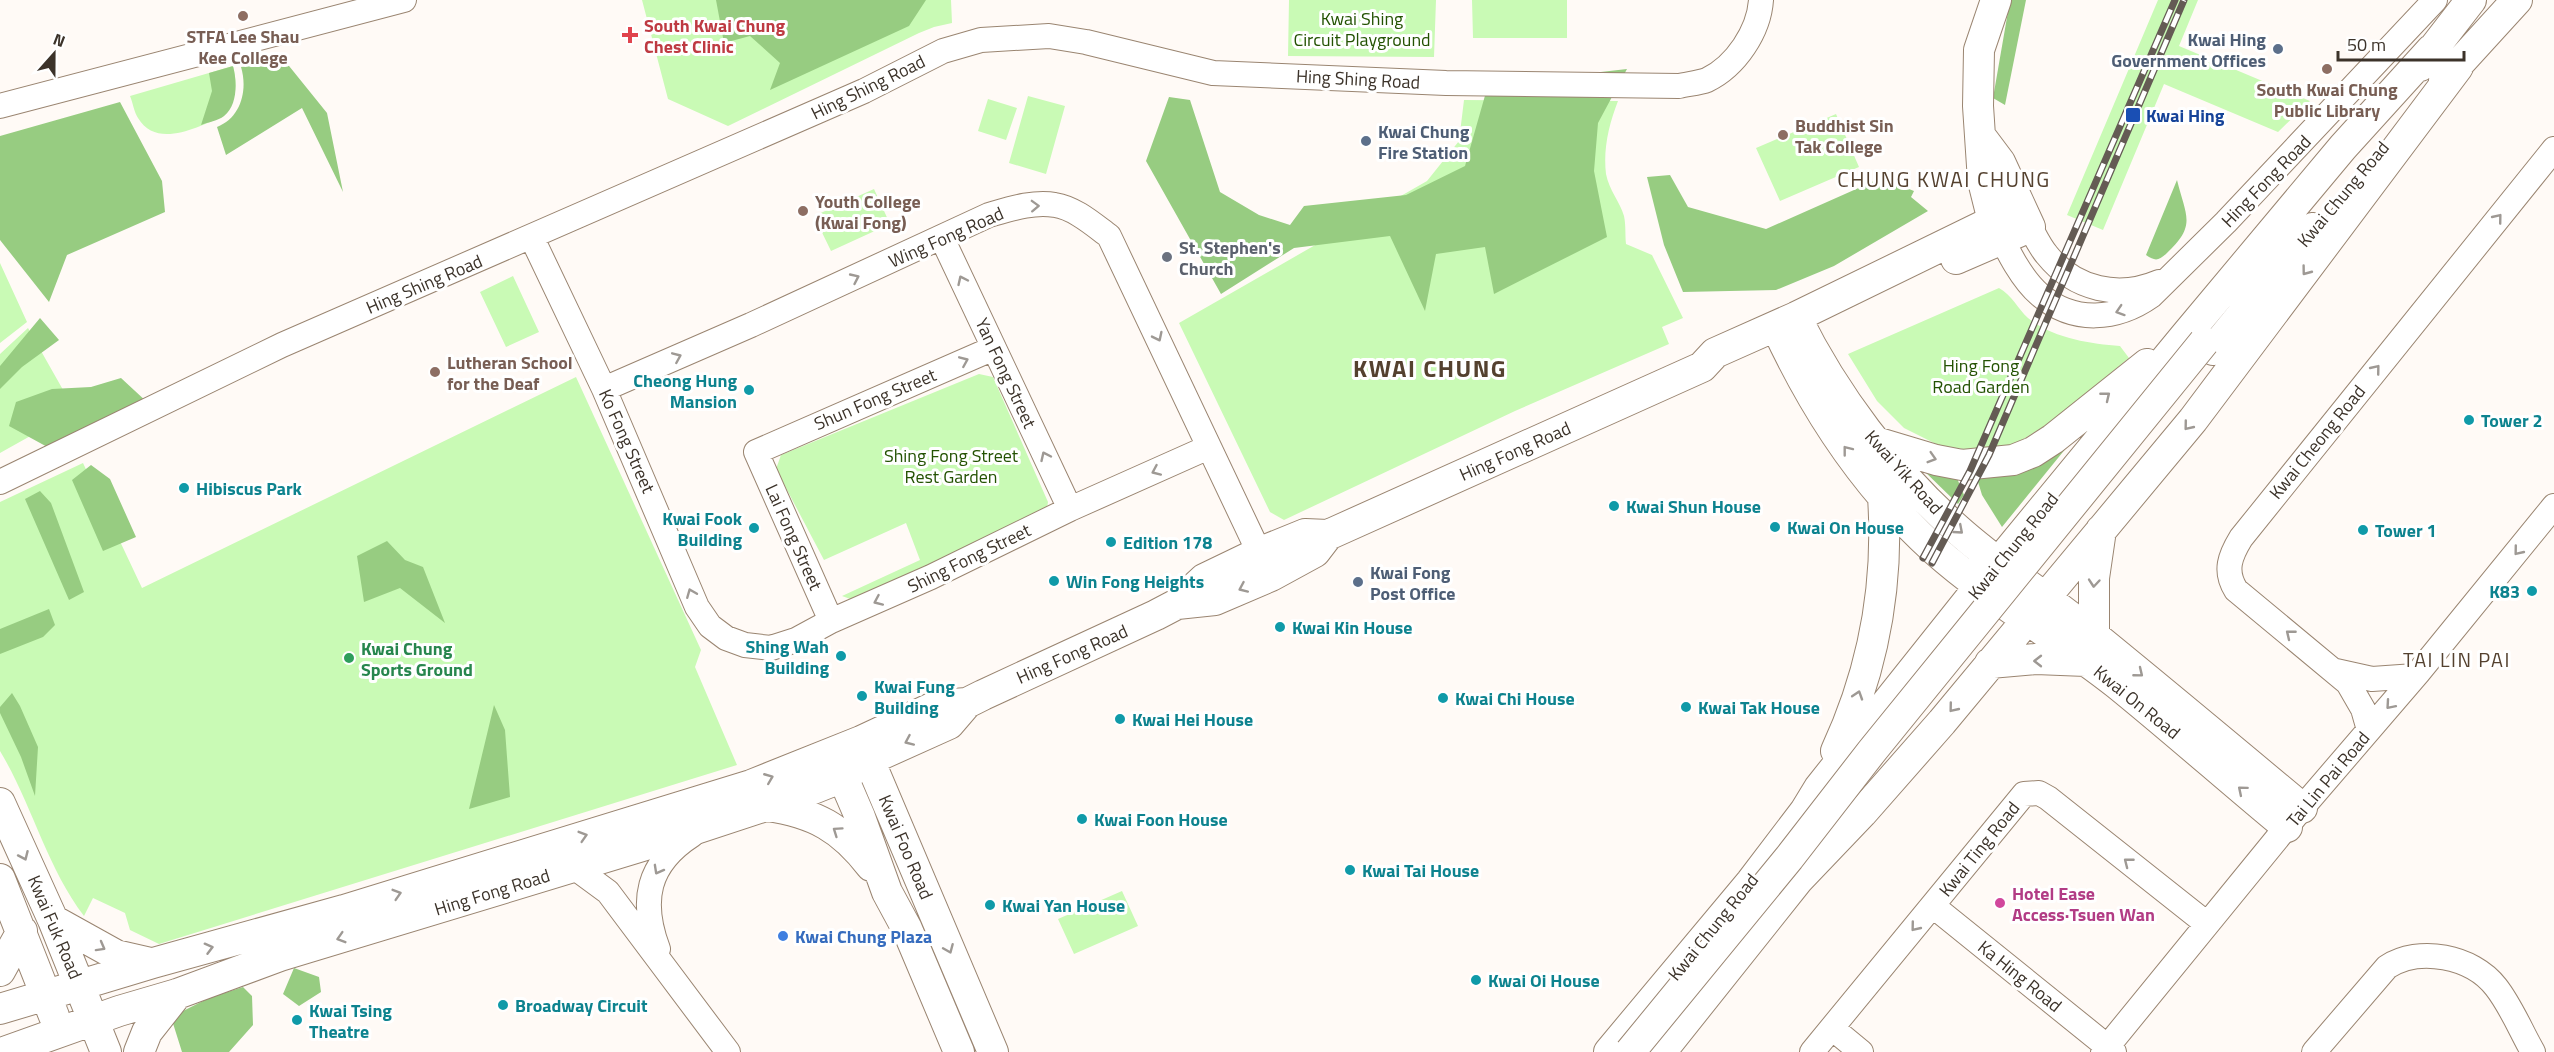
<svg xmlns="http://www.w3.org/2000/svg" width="2554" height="1052" font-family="'Titillium Web',sans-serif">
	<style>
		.green { fill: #c9fab5 }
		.forest { fill: #97cc81 }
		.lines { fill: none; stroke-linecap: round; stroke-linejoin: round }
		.minor-casing { stroke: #9a8571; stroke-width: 26 }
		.major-casing { stroke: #9a8571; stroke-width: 32 }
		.minor { stroke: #fff; stroke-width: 24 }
		.major { stroke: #fff; stroke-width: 30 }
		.rail-casing { stroke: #645b54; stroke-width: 7 }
		.rail { stroke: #fff; stroke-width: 4.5; stroke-dasharray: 14; stroke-linecap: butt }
		.major-bridge-casing { stroke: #9a8571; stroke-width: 32; stroke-linecap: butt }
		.major-bridge { stroke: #fff; stroke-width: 30 }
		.oneway { stroke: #9e9994 }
		.education-dot { fill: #8d6e63; stroke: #fff; stroke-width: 2 }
		.health-dot { fill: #e0444e; stroke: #fff; stroke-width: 2 }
		.service-dot { fill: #5c6f8a; stroke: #fff; stroke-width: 2 }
		.transit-dot { fill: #1a4fb4; stroke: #fff; stroke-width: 2 }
		.worship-dot { fill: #6b7280; stroke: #fff; stroke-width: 2 }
		.culture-dot { fill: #0f9aa8; stroke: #fff; stroke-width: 2 }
		.leisure-dot { fill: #2e9e5b; stroke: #fff; stroke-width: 2 }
		.hotel-dot { fill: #d1479c; stroke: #fff; stroke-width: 2 }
		.shop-dot { fill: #3f7fe0; stroke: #fff; stroke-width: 2 }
		.labels { text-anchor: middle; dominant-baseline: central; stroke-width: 6; stroke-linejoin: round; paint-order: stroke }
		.park-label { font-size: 18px; fill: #235202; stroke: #fff }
		.health-label { font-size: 18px; font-weight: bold; fill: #be3a42; stroke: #fff; text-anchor: start }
		.education-label { font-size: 18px; font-weight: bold; fill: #785e54; stroke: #fff; text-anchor: start }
		.service-label { font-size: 18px; font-weight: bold; fill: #4e5e75; stroke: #fff; text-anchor: start }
		.street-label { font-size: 18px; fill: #3c332a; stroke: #fff }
		.transit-label { font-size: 18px; font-weight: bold; fill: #164399; stroke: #fff; text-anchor: start }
		.worship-label { font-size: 18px; font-weight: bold; fill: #5b616d; stroke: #fff; text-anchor: start }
		.culture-label { font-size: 18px; font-weight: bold; fill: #0d838f; stroke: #fff; text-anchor: start }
		.leisure-label { font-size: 18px; font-weight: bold; fill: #27864d; stroke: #fff; text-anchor: start }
		.hotel-label { font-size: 18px; font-weight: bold; fill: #b23c85; stroke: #fff; text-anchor: start }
		.shop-label { font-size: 18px; font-weight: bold; fill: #366cbe; stroke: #fff; text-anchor: start }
		.neighbourhood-label { font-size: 20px; letter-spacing: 1.5px; fill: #54412f; stroke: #fff }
		.quarter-label { font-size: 21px; letter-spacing: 1.5px; fill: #54412f; stroke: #fff }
		.district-label { font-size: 24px; font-weight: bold; letter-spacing: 1.5px; fill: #54412f; stroke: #fff }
	</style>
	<rect width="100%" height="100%" fill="#fffaf6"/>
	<path class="green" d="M 642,0 L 951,0 L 952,23 L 934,27 L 919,33 L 728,126 L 668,99 Z
		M 1289,0 L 1436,0 L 1434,57 L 1288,56 Z
		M 1472,0 L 1567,0 L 1567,38 L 1473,38 Z
		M 2158,0 L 2198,0 L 2179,46 L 2310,101 L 2278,132 L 2164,84 L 2103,230 L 2067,215 Z
		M 233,66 C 238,85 236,100 224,116 C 199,126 157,150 138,118 C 134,112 133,103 130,96 Z
		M 1028,96 L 1065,106 L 1046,174 L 1009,163 Z
		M 988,99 L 1017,108 L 1006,140 L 978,131 Z
		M 1464,100 L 1618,101 C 1609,124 1603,149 1606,174 C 1609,190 1620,202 1624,216 C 1626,225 1625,235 1626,244 L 1652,255 L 1683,318 L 1662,327 L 1669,344 L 1515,411 L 1284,520 L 1270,512 L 1179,323 L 1427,181 L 1459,141 Z
		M 1836,114 L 1859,167 L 1780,201 L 1756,148 Z
		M 874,189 L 890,224 L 831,251 L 814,216 Z
		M 0,263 L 27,322 L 0,343 Z
		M 513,276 L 539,332 L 506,347 L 480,292 Z
		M 1999,288 C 2012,295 2018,309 2028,318 C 2052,338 2090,344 2120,346 L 2129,358 L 2051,422 L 2012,446 L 1975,450 L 1942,447 L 1904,428 L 1877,401 L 1848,354 Z
		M 28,328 L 75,411 L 0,453 L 0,354 Z
		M 979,374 L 993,377 L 1048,502 L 1046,514 L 853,600 L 842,596 L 920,560 L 906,523 L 824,560 L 776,469 L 781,455 Z
		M 576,377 L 701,650 L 695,667 L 737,765 L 159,944 L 130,930 L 125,913 L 93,898 L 84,916 C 46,866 32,804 0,751 L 0,502 L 83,463 L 142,588 Z
		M 1122,891 L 1138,926 L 1074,954 L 1058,919 Z"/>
	<path class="forest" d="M 716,0 L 926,0 L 909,26 L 770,90 L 780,63 L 750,36 L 724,43 Z
		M 2010,0 L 2026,0 L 2005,105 L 1993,98 Z
		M 281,56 L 327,113 L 343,192 L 302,108 L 226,155 L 217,127 C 241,118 248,90 241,67 Z
		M 233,66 C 237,81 238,105 224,116 C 218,121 208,122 201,125 L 212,91 L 209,73 Z
		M 1627,69 L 1598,123 L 1594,171 L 1607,237 L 1494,294 L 1485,247 L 1436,254 L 1425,311 L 1390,236 L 1294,248 L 1221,294 L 1146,161 L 1169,97 L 1190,100 L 1220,192 L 1259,215 L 1290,225 L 1304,206 L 1406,195 L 1465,166 L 1488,85 Z
		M 120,102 L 162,181 L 165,212 L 67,255 L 49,302 L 0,240 L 0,136 Z
		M 1670,175 L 1688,207 L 1766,229 L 1881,178 L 1914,191 L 1911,197 L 1928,211 L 1834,266 L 1776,290 L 1683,292 L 1664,245 L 1647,177 Z
		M 2177,180 C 2186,217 2197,225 2166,254 C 2158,261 2155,261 2146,255 Z
		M 40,318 L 59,340 L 22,367 L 0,389 L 0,366 Z
		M 121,378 L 148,403 L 51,449 L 9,426 L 16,402 L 52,389 L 91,387 Z
		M 2071,442 L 2002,527 L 1982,495 L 1975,472 Z
		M 91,465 L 110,479 L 136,537 L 103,551 L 72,480 Z
		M 1919,466 L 1954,471 L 1964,495 L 1958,504 Z
		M 40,491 L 51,503 L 84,592 L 69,600 L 25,499 Z
		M 387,541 L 405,560 L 423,567 L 445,623 L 400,588 L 364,602 L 357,556 Z
		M 49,609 L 55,625 L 43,637 L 0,654 L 0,629 Z
		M 12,693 L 20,706 L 38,747 L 35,796 L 21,757 L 0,713 L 0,707 Z
		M 494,705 L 505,730 L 510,797 L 469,809 Z
		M 294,968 L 319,977 L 321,992 L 299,1006 L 283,994 Z
		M 243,987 L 252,996 L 253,1025 L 229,1052 L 182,1052 L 171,1017 L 209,998 Z"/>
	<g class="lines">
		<g class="minor-casing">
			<path id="minor" d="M 0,106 L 404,0
				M 2021,209 L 1993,221 C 2005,245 2019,277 2040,295 C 2074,324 2117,320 2151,296 L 2226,222 L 2435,0
				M 2030,227 C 2035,236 2040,247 2047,255 C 2075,290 2119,299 2159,282
				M 532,238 L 604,389 L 697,607 L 710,626 L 726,638 L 745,645 L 771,648 L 796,640 L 831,621 L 931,577 L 1070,509 L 1209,447
				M 942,238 L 1070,509
				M 604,389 L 751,325 L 989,215 C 1010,209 1034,201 1055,205 C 1075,208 1094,225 1109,236 L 1266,567
				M 0,482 L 282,345 L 864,91 L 943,51 L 981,40 L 1049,36 L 1086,42 L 1213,73 L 1446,83 L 1679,86 C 1687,84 1699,83 1707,80 C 1736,66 1759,31 1761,0
				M 831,621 L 756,452 L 994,348
				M 2336,671 L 2372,679 L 2415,676
				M 2369,730 L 2363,709 L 2348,683 L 2236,590 C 2224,571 2230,556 2241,538 L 2554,149
				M 574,867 L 608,892 L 728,1052
				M 1933,906 L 2114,1052
				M 658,949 C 640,901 647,864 692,835
				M 1832,1028 L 1861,1052
				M 1812,1052 L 2024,794 L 2039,793 L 2048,798 L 2207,924
				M 2103,1052 L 2302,808 L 2418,673 L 2554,506
				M 2314,1052 L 2387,967 C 2419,946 2472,956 2496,987 C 2511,1006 2521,1031 2533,1052"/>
		</g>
		<g class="major-casing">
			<path id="major" d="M 2420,66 L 2471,0
				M 2444,80 L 2517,0
				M 1956,259 L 2030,227 L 2000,162 L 1982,138
				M 1796,317 C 1835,396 1891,470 1957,529 C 1996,564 2041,593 2082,626 C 2156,686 2229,747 2302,808
				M 1776,326 C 1814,409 1866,488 1935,550 C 1991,600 2058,637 2117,684 C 2175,731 2230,780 2287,827
				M 2213,350 L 2313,228
				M 1876,442 L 1936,460 L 1962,465 L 2013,460 L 2033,452 L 2053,439 L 2147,364
				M 1177,604 L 1215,600 L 1271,576 L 1315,552 L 1328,535
				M 2094,636 L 2094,578 L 2101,530
				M 1990,663 L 2036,659 L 2086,661
				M 862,743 L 993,1052
				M 1836,751 C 1873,671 1889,584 1883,497
				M 835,759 L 860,817 L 887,892 L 907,929 L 959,1052
				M 0,803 L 53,920 L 106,1052
				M 767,806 C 815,813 842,828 871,866
				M 0,879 L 54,1016
				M 53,920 L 116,955 L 151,963
				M 0,971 L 22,931
				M 0,1009 L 153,963 L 344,910 L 751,785 L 861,741 L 938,705 L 967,703
				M 4,1052 L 119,1011 L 177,994 L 280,956 L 659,841 L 793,797 L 843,777 L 869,760 L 949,724 L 967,703 L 983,695 L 1156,615 L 1177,604 L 1204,579 L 1258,553 L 1305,534 L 1328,535 L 1702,367 L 1715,353 L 1796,317 L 1993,221 L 1983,181 L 1978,106 L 1979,50 L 1996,0
				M 139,1052 L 147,1032 L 177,994
				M 1609,1052 L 1751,882 L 1805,811 L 1819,788 L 1999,562 L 2185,336 L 2343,147 L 2431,50
				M 1661,1052 L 1798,880 L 1862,813 L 1942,722 L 2193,420 L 2458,67"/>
		</g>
		<use href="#minor" class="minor"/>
		<use href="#major" class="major"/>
		<g class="rail-casing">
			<path id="rail" d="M 1923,558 L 1970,471 L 2175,0
				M 1932,563 L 1989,455 L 2184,0"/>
		</g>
		<use href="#rail" class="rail"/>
		<g class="major-bridge-casing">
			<path id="major-bridge" d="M 1630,1052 L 1789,858 L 1872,751 L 2204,342"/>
		</g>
		<use href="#major-bridge" class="major-bridge"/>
	</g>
	<defs><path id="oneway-chevron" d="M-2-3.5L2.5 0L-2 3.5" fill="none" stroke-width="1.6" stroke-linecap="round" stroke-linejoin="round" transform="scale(1.5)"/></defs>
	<g class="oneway">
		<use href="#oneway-chevron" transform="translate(1035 206) rotate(-2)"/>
		<use href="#oneway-chevron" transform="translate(2498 218) rotate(-51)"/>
		<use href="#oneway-chevron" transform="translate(2306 271) rotate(127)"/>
		<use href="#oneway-chevron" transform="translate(855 278) rotate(-25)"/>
		<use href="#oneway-chevron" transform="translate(962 280) rotate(-115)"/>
		<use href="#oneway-chevron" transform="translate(2120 311) rotate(162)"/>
		<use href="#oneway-chevron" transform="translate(1158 337) rotate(64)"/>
		<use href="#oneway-chevron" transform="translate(677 357) rotate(-23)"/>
		<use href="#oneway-chevron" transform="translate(964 361) rotate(-23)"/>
		<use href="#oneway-chevron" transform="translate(2376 369) rotate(-51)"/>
		<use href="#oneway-chevron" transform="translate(2106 396) rotate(-39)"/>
		<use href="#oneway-chevron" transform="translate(2188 426) rotate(129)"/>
		<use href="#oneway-chevron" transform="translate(1847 450) rotate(-128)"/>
		<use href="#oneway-chevron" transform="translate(1045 456) rotate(-115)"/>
		<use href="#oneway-chevron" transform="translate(1932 458) rotate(17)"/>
		<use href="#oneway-chevron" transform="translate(1156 471) rotate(156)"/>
		<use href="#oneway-chevron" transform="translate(1959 530) rotate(41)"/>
		<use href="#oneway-chevron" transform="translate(2518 551) rotate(129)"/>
		<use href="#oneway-chevron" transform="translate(2094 583) rotate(95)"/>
		<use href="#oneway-chevron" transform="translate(1243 588) rotate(156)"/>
		<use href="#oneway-chevron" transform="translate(691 593) rotate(-112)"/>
		<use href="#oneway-chevron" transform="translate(878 601) rotate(156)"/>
		<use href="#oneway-chevron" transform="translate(2290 634) rotate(-141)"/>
		<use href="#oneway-chevron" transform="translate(2038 661) rotate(-180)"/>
		<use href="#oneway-chevron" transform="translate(2139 673) rotate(39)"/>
		<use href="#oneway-chevron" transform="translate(1858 695) rotate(-72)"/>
		<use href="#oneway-chevron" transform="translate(2390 705) rotate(131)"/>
		<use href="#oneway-chevron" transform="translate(1953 708) rotate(129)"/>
		<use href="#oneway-chevron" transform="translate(909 741) rotate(156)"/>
		<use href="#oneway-chevron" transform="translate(769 778) rotate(-22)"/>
		<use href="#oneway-chevron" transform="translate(2242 790) rotate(-140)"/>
		<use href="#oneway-chevron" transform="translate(837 831) rotate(-145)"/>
		<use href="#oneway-chevron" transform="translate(583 836) rotate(-17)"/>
		<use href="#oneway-chevron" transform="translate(24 856) rotate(66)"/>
		<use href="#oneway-chevron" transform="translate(2128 862) rotate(-142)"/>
		<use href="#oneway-chevron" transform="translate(658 870) rotate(119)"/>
		<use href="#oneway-chevron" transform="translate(397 894) rotate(-17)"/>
		<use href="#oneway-chevron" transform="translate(1915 927) rotate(129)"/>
		<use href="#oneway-chevron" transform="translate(341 938) rotate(163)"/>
		<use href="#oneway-chevron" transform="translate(101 947) rotate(29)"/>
		<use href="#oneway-chevron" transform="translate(209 948) rotate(-15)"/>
		<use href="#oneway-chevron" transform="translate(949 949) rotate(67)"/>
	</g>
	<g class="education-dot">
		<circle cx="243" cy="16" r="6"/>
		<circle cx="2327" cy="69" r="6"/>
		<circle cx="1783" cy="135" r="6"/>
		<circle cx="803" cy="211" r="6"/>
		<circle cx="435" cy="372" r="6"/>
	</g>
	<path class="health-dot" d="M627 26h6v6h6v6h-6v6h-6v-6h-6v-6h6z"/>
	<g class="service-dot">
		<circle cx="2278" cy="49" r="6"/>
		<circle cx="1366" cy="141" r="6"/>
		<circle cx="1358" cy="582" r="6"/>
	</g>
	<rect class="transit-dot" x="2125" y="107" width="16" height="16" rx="3"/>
	<circle class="worship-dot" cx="1167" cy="257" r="6"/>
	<g class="culture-dot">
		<circle cx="749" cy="390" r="6"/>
		<circle cx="2469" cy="420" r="6"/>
		<circle cx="184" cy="488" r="6"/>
		<circle cx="1614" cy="506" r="6"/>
		<circle cx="1775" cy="527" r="6"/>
		<circle cx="754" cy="528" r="6"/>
		<circle cx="2363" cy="530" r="6"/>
		<circle cx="1111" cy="542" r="6"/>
		<circle cx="1054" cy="581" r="6"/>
		<circle cx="2532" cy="591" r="6"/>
		<circle cx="1280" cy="627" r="6"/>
		<circle cx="841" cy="656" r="6"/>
		<circle cx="862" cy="696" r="6"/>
		<circle cx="1443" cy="698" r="6"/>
		<circle cx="1686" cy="707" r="6"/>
		<circle cx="1120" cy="719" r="6"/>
		<circle cx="1082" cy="819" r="6"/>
		<circle cx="1350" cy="870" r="6"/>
		<circle cx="990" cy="905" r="6"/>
		<circle cx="1476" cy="980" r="6"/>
		<circle cx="503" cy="1005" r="6"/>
		<circle cx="297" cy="1020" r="6"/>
	</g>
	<circle class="leisure-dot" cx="349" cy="658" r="6"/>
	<circle class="hotel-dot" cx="2000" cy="903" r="6"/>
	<circle class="shop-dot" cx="783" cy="936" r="6"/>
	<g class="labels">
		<g class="park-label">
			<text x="1362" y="18">Kwai Shing<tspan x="1362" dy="21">Circuit Playground</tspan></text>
			<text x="1981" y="365">Hing Fong<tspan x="1981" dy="21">Road Garden</tspan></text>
			<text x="951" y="455">Shing Fong Street<tspan x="951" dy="21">Rest Garden</tspan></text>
		</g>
		<g class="health-label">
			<text x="644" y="25">South Kwai Chung<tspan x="644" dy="21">Chest Clinic</tspan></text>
		</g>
		<g class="education-label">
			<text x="243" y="36" text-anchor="middle">STFA Lee Shau<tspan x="243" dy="21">Kee College</tspan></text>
			<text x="2327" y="89" text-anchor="middle">South Kwai Chung<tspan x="2327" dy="21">Public Library</tspan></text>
			<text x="1795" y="125">Buddhist Sin<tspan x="1795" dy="21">Tak College</tspan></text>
			<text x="815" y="201">Youth College<tspan x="815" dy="21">(Kwai Fong)</tspan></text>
			<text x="447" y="362">Lutheran School<tspan x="447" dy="21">for the Deaf</tspan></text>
		</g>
		<g class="service-label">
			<text x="2266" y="39" text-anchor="end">Kwai Hing<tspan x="2266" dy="21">Government Offices</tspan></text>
			<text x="1378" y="131">Kwai Chung<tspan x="1378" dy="21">Fire Station</tspan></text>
			<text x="1370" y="572">Kwai Fong<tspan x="1370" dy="21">Post Office</tspan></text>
		</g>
		<g class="street-label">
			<text transform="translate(1358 79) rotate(3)">Hing Shing Road</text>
			<text transform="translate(868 87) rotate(-26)">Hing Shing Road</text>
			<text transform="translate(2266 181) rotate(-46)">Hing Fong Road</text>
			<text transform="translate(2343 194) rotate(-50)">Kwai Chung Road</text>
			<text transform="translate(946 237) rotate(-24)">Wing Fong Road</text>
			<text transform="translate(424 284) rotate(-23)">Hing Shing Road</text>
			<text transform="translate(1006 373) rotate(65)">Yan Fong Street</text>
			<text transform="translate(875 399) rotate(-23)">Shun Fong Street</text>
			<text transform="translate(627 441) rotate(66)">Ko Fong Street</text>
			<text transform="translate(2317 442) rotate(-51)">Kwai Cheong Road</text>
			<text transform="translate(1515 451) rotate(-24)">Hing Fong Road</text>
			<text transform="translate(1904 472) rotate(48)">Kwai Yik Road</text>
			<text transform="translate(794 537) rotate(66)">Lai Fong Street</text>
			<text transform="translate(2013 546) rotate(-51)">Kwai Chung Road</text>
			<text transform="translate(969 558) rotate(-26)">Shing Fong Street</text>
			<text transform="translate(1072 654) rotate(-24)">Hing Fong Road</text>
			<text transform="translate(2137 702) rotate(39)">Kwai On Road</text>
			<text transform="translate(2328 779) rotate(-50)">Tai Lin Pai Road</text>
			<text transform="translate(906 847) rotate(67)">Kwai Foo Road</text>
			<text transform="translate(1979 849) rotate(-51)">Kwai Ting Road</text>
			<text transform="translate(492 892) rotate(-17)">Hing Fong Road</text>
			<text transform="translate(55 927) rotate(67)">Kwai Fuk Road</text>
			<text transform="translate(1713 927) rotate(-51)">Kwai Chung Road</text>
			<text transform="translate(2020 976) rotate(39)">Ka Hing Road</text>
		</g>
		<g class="transit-label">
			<text x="2146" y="115">Kwai Hing</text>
		</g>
		<g class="worship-label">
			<text x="1179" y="247">St. Stephen's<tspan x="1179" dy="21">Church</tspan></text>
		</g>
		<g class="culture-label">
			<text x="737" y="380" text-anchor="end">Cheong Hung<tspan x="737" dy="21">Mansion</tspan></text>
			<text x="2481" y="420">Tower 2</text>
			<text x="196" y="488">Hibiscus Park</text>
			<text x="1626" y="506">Kwai Shun House</text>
			<text x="742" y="518" text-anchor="end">Kwai Fook<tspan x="742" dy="21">Building</tspan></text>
			<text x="1787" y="527">Kwai On House</text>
			<text x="2375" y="530">Tower 1</text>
			<text x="1123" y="542">Edition 178</text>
			<text x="1066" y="581">Win Fong Heights</text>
			<text x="2520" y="591" text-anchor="end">K83</text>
			<text x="1292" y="627">Kwai Kin House</text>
			<text x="829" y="646" text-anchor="end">Shing Wah<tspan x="829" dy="21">Building</tspan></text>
			<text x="874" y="686">Kwai Fung<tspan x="874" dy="21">Building</tspan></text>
			<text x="1455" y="698">Kwai Chi House</text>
			<text x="1698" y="707">Kwai Tak House</text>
			<text x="1132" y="719">Kwai Hei House</text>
			<text x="1094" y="819">Kwai Foon House</text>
			<text x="1362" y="870">Kwai Tai House</text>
			<text x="1002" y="905">Kwai Yan House</text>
			<text x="1488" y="980">Kwai Oi House</text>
			<text x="515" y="1005">Broadway Circuit</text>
			<text x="309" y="1010">Kwai Tsing<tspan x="309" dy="21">Theatre</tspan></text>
		</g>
		<g class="leisure-label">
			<text x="361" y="648">Kwai Chung<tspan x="361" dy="21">Sports Ground</tspan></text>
		</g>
		<g class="hotel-label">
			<text x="2012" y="893">Hotel Ease<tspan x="2012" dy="21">Access·Tsuen Wan</tspan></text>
		</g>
		<g class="shop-label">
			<text x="795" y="936">Kwai Chung Plaza</text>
		</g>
		<g class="neighbourhood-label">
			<text x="2457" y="659">TAI LIN PAI</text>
		</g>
		<g class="quarter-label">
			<text x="1944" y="179">CHUNG KWAI CHUNG</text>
		</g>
		<g class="district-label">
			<text x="1430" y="368">KWAI CHUNG</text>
		</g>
	</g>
	<g transform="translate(54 54) rotate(21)" stroke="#ffffff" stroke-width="4.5" paint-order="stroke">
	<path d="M0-4.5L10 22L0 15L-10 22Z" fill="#3c332a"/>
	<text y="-9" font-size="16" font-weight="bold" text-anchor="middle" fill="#3c332a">N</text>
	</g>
	<path d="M2338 51v9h126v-9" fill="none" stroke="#3c332a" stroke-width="3"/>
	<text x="2347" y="51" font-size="18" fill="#3c332a" stroke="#ffffff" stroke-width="4.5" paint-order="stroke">50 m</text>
</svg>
